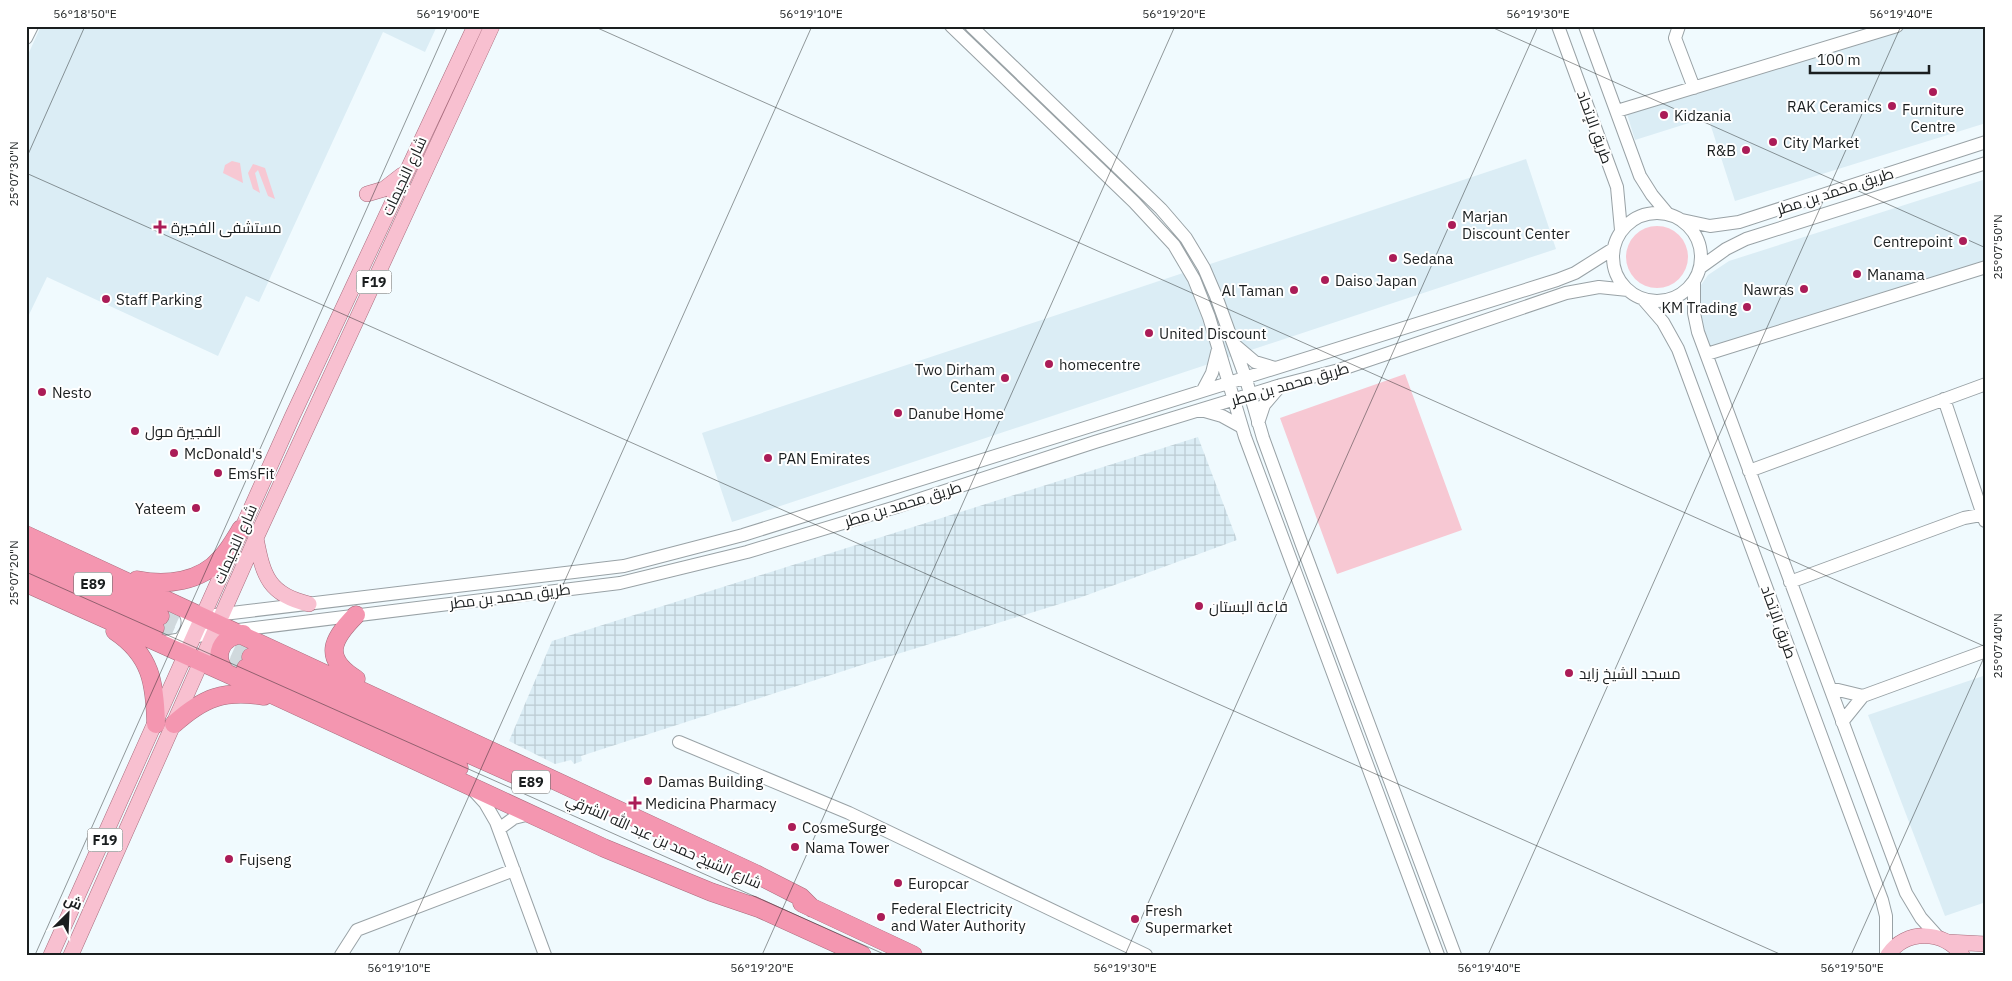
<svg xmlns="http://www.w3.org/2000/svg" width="2012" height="981" font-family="'IBM Plex Sans',Cairo,sans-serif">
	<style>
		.built { fill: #dbedf5 }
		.industrial { fill: url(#industrial-grid) }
		.green { fill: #f7c8d3 }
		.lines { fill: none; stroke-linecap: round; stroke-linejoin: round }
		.highway-tunnel { stroke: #d0d9dd; stroke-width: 18; stroke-dasharray: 18 9; stroke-linecap: butt }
		.minor-casing { stroke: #99a2a6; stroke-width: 14 }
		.major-casing { stroke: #a86c7d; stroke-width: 16 }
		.highway-casing { stroke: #a86c7d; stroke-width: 19 }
		.minor { stroke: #fff; stroke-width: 12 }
		.major { stroke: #f8c0d0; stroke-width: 15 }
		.highway { stroke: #f496b0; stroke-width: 18 }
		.ticks { fill: none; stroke: #1a1e1f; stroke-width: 1; stroke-opacity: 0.45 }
		.poi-dot { fill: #ab1c57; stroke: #fff; stroke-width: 2 }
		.labels { text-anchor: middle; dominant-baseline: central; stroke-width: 4; stroke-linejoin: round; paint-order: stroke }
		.shield { fill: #fff; stroke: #5f6262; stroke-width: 1 }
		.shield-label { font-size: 14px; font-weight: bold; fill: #1a1e1f }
		.poi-label { font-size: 15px; fill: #1a1e1f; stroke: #fff; text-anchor: start }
		.street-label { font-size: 15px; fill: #1a1e1f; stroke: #fff }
		.neatline { fill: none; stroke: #1a1e1f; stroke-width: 2 }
		.ticks-label { font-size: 12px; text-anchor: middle; fill: #1a1e1f }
	</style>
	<defs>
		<pattern id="industrial-grid" width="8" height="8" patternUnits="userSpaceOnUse" patternTransform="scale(1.25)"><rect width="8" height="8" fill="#dbedf5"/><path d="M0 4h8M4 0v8" fill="none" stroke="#bbcbd2"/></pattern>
	</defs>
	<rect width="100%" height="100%" fill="#f0fafe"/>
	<path class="built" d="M 41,26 L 437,26 L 425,52 L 383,32 L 259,302 L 246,296 L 218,356 L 47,277 L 26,321 L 26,59 Z
		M 1908,26 L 1986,26 L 1986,123 L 1735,201 L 1708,117 L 1635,140 L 1627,114 Z
		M 1526,159 L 1556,249 L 732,522 L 702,433 Z
		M 1986,179 L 1986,261 L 1710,348 L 1699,314 L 1698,301 L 1701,285 L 1708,275 L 1729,261 Z
		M 1986,675 L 1986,902 L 1945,916 L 1868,715 Z"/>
	<path class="industrial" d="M 1198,437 L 1237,540 L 1079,598 L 865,664 L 581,756 L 582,761 L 574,764 L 571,760 L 555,764 L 509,741 L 552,641 Z"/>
	<path class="green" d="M 232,161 L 240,163 L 243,183 L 223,173 L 225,165 Z
		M 253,164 L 265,168 L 275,199 L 268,196 L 258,170 L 255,173 L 260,193 L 253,189 L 248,173 Z
		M1626 257a31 31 0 1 1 62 0a31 31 0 1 1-62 0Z
		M 1405,374 L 1462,530 L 1337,574 L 1280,418 Z"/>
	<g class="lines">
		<path class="highway-tunnel" d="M 160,616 L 251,657
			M 155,628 L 246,668"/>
		<g class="minor-casing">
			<path id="minor" d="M 951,26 L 1134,202 L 1174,245 L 1194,279 L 1209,317 L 1245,437 L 1438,955
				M 971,26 L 1161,209 L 1186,238 L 1204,268 L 1216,296 L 1245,376 L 1263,438 L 1302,545 L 1455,955
				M 1558,26 L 1617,187 L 1621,230
				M 1585,26 L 1640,176 L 1652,195 L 1667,213
				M 1679,26 L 1675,38 L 1694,88
				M 26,38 L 32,26
				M 1617,111 L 1897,26
				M1613 257a44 44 0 1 1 88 0a44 44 0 1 1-88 0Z
				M 1682,220 L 1710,226 L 1739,222 L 1986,142
				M 1701,267 L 1726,249 L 1746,239 L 1986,163
				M 1694,283 L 1694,313 L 1698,332 L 1906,893 L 1921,918 L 1939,938
				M 1643,299 L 1663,322 L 1678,349 L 1882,900 L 1886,916 L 1886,955
				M 1235,345 L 1255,362 L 1275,368
				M 1707,354 L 1986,267
				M 1203,390 L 1212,373 L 1218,349
				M 1944,399 L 1985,521
				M 1201,410 L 1222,416 L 1242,427
				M 1258,423 L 1264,405 L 1281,385
				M 1749,471 L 1986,384
				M 1790,582 L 1964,518 L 1986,514
				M 179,606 C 191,616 190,629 179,640
				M 215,615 L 624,566 L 743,535 L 1557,280 L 1575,273 L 1613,249
				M 160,643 L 214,633 L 620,583 L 747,552 L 896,507 L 1095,442 L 1281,385 L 1339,370 L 1566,293 L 1599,287 L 1628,290
				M 1830,688 L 1863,696 L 1986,651
				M 1842,722 L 1863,696
				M 679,742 L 849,813 L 1146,955
				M 474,791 L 485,803 L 496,822 L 545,955
				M 499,829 L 514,818 L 530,814
				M 341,955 L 357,930 L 514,870"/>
		</g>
		<g class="major-casing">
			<path id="major" d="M 367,194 L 384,189 L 402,175
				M 256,538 C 263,576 269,595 309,604
				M 1948,942 L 1986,944
				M 51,955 L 292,417 L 475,26
				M 71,955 L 256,538 L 492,26
				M 1888,955 C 1906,929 1943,930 1962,955"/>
		</g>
		<g class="highway-casing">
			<path id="highway" d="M 26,535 L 756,874 L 801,897 L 812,908
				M 26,553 L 160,616
				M 26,569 L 155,628
				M 137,580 C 166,586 201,582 221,558 C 229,550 235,539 241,529
				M 26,583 L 226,673 L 604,848 L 711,892 L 761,909
				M 115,631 C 151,655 155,683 156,724
				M 251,657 L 525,779
				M 246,668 L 459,768
				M 226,673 C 212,656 221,636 243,634
				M 356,679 C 322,658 332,639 356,615
				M 174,724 C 204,697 224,690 264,696
				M 802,903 L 913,955
				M 752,905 L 862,955"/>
		</g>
		<use href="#minor" class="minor"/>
		<use href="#major" class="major"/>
		<use href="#highway" class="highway"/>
	</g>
	<path class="ticks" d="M 593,26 L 1986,647M 1489,26 L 1986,248M 26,159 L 85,26M 26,173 L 1782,955M 26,572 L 886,955M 35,955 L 448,26M 398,955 L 812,26M 762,955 L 1175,26M 1125,955 L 1538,26M 1488,955 L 1901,26M 1851,955 L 1986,653"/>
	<g class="poi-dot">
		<circle cx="1933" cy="92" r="5"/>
		<circle cx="1892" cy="106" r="5"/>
		<circle cx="1664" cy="115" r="5"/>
		<circle cx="1773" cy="142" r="5"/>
		<circle cx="1746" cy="150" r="5"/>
		<circle cx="1452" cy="225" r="5"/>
		<path d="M157.5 219.5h5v5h5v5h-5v5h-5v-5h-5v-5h5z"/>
		<circle cx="1963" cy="241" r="5"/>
		<circle cx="1393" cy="258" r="5"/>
		<circle cx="1857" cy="274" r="5"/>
		<circle cx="1325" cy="280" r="5"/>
		<circle cx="1804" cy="289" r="5"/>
		<circle cx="1294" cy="290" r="5"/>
		<circle cx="106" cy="299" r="5"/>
		<circle cx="1747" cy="307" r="5"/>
		<circle cx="1149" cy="333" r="5"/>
		<circle cx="1049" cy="364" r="5"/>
		<circle cx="1005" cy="378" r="5"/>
		<circle cx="42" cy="392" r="5"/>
		<circle cx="898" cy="413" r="5"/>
		<circle cx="135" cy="431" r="5"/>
		<circle cx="174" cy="453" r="5"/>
		<circle cx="768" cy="458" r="5"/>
		<circle cx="218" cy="473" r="5"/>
		<circle cx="196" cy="508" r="5"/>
		<circle cx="1199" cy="606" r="5"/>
		<circle cx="1569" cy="673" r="5"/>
		<circle cx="648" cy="781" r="5"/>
		<path d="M632.5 795.5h5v5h5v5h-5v5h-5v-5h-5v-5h5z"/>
		<circle cx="792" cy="827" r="5"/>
		<circle cx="795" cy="847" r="5"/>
		<circle cx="229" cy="859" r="5"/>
		<circle cx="898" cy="883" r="5"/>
		<circle cx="881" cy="917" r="5"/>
		<circle cx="1135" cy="919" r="5"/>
	</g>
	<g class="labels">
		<g class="shield">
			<rect x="356.5" y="270.5" width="35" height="23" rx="4"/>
			<rect x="74" y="572.5" width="38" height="23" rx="4"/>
			<rect x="512" y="770.5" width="38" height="23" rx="4"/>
			<rect x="87.5" y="828.5" width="35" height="23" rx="4"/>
		</g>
		<g class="shield-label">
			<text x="374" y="282">F19</text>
			<text x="93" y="584">E89</text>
			<text x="531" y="782">E89</text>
			<text x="105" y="840">F19</text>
		</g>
		<g class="poi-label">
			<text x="1882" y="106" text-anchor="end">RAK Ceramics</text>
			<text x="1933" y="109" text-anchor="middle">Furniture<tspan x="1933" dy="17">Centre</tspan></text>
			<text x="1674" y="115">Kidzania</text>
			<text x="1783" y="142">City Market</text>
			<text x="1736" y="150" text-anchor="end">R&amp;B</text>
			<text x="1462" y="216">Marjan<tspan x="1462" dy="17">Discount Center</tspan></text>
			<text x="171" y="227">مستشفى الفجيرة</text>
			<text x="1953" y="241" text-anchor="end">Centrepoint</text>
			<text x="1403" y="258">Sedana</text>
			<text x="1867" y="274">Manama</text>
			<text x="1335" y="280">Daiso Japan</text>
			<text x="1794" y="289" text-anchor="end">Nawras</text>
			<text x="1284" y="290" text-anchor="end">Al Taman</text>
			<text x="116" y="299">Staff Parking</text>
			<text x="1737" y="307" text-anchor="end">KM Trading</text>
			<text x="1159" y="333">United Discount</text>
			<text x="1059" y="364">homecentre</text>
			<text x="995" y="369" text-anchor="end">Two Dirham<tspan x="995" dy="17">Center</tspan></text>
			<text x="52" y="392">Nesto</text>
			<text x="908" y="413">Danube Home</text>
			<text x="145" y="431">الفجيرة مول</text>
			<text x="184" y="453">McDonald's</text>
			<text x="778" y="458">PAN Emirates</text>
			<text x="228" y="473">EmsFit</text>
			<text x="186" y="508" text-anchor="end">Yateem</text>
			<text x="1209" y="606">قاعة البستان</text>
			<text x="1579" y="673">مسجد الشيخ زايد</text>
			<text x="658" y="781">Damas Building</text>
			<text x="645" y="803">Medicina Pharmacy</text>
			<text x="802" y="827">CosmeSurge</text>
			<text x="805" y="847">Nama Tower</text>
			<text x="239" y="859">Fujseng</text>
			<text x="908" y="883">Europcar</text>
			<text x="891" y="908">Federal Electricity<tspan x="891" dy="17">and Water Authority</tspan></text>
			<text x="1145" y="910">Fresh<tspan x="1145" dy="17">Supermarket</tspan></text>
		</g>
		<g class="street-label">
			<text transform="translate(1595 127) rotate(70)">طريق اﻹتحاد</text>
			<text transform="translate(404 176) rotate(-65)">شارع النجيمات</text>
			<text transform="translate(1835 191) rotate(-18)">طريق محمد بن مطر</text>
			<text transform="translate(1290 384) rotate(-16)">طريق محمد بن مطر</text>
			<text transform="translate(903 504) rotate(-17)">طريق محمد بن مطر</text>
			<text transform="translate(235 544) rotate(-66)">شارع النجيمات</text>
			<text transform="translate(510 596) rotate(-7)">طريق محمد بن مطر</text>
			<text transform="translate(1779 622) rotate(70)">طريق اﻹتحاد</text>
			<text transform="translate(664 841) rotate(24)">شارع الشيخ حمد بن عبد الله الشرقي</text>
		</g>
	</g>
	<rect width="2012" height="981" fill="none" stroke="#ffffff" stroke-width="55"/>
	<g transform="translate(68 914) rotate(24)" stroke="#ffffff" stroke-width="4" paint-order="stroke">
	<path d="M0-4L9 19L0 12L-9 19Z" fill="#1a1e1f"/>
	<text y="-8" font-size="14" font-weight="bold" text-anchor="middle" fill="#1a1e1f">ش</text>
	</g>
	<path d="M1810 65v8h119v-8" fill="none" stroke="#1a1e1f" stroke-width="2.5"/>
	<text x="1817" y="65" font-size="15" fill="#1a1e1f" stroke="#ffffff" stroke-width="4" paint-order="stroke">100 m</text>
	<rect x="28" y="28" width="1956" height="926" class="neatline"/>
	<g class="ticks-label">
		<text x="85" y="18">56°18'50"E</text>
		<text x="448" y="18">56°19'00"E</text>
		<text x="811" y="18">56°19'10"E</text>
		<text x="1174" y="18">56°19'20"E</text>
		<text x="1538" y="18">56°19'30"E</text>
		<text x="1901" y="18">56°19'40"E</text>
		<text transform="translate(14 174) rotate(-90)" y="4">25°07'30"N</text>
		<text transform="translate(1998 247) rotate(-90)" y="4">25°07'50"N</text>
		<text transform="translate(14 573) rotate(-90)" y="4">25°07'20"N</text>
		<text transform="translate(1998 646) rotate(-90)" y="4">25°07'40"N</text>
		<text x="399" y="972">56°19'10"E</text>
		<text x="762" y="972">56°19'20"E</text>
		<text x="1125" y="972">56°19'30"E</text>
		<text x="1489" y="972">56°19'40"E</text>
		<text x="1852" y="972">56°19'50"E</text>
	</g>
</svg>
